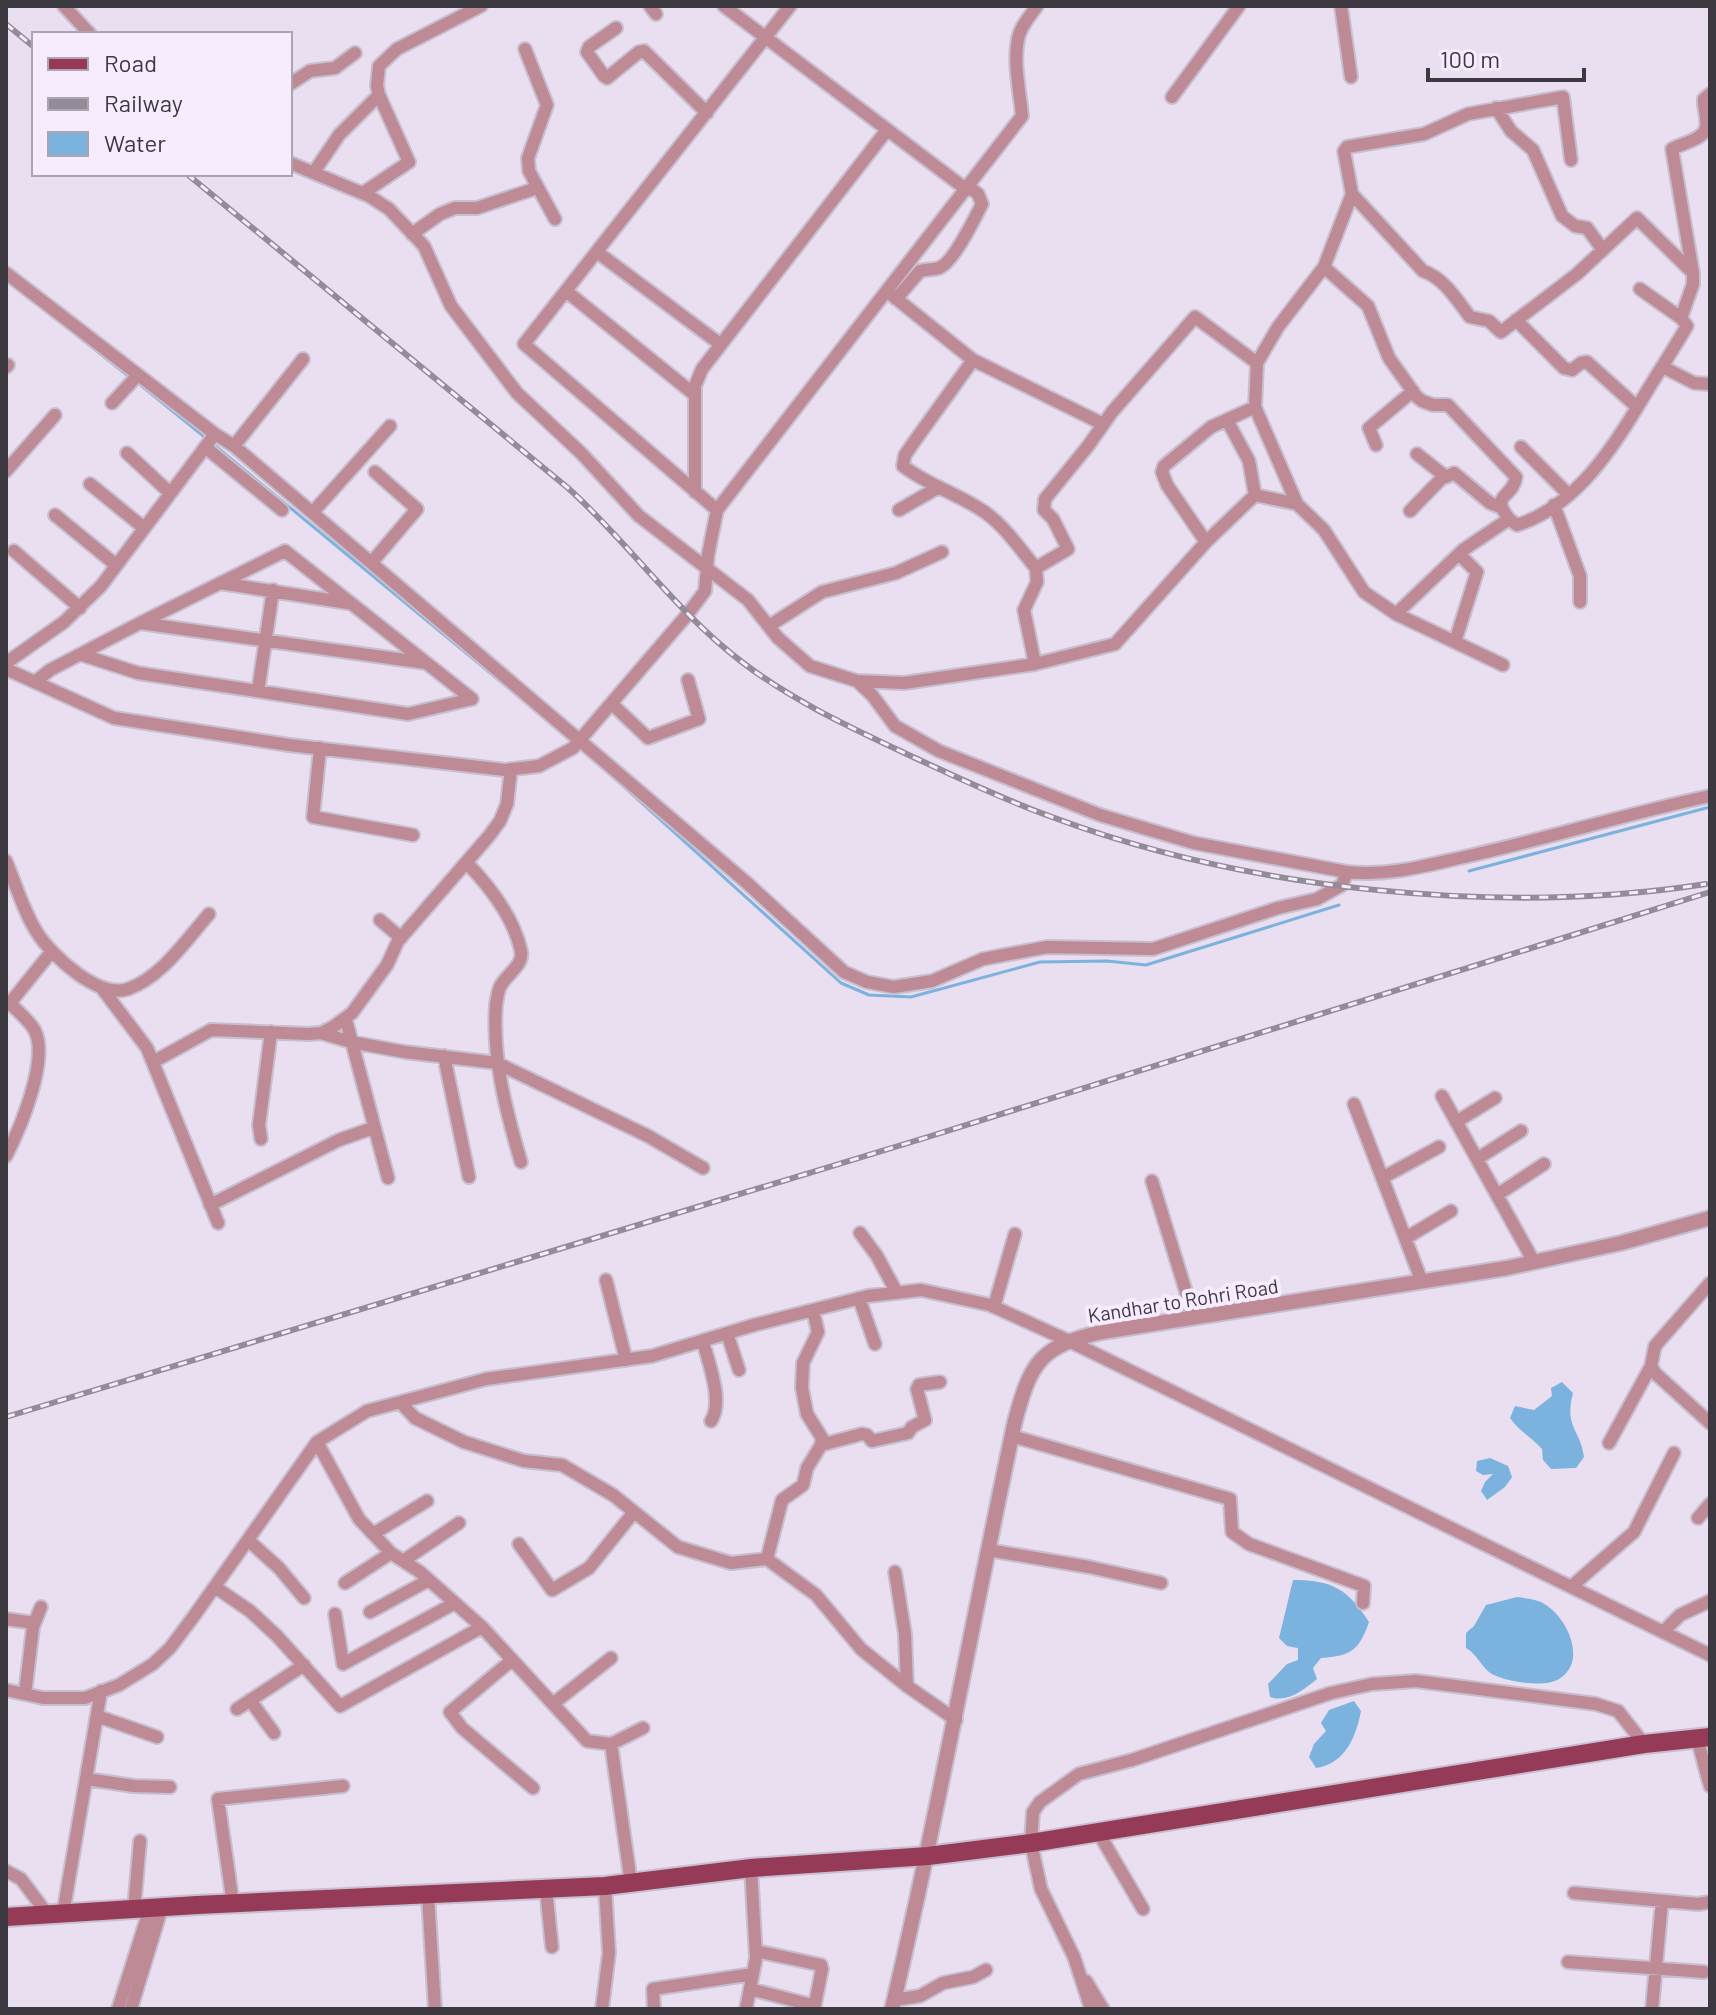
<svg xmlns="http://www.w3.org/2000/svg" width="1716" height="2015" font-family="Barlow,sans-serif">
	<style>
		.water { fill: #7bb2de }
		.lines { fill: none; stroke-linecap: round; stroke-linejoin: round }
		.stream { stroke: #7bb2de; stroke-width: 3 }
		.minor-casing { stroke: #c7bece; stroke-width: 16 }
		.tertiary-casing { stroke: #c7bece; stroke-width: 18 }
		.primary-casing { stroke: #c7bece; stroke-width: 22 }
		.minor { stroke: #be8a96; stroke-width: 12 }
		.tertiary { stroke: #be8a96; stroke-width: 14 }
		.primary { stroke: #953a57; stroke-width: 18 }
		.rail-casing { stroke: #938c98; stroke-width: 6 }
		.rail { stroke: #f7ecfe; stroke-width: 3; stroke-dasharray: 9; stroke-linecap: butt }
		.labels { text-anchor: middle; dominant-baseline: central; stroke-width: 8; stroke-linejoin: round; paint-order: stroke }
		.street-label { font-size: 20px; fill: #3d3940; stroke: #f7ecfe }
	</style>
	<rect width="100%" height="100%" fill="#eadff1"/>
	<path class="water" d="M 1562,1382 L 1573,1393 C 1564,1428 1580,1428 1584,1457 L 1576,1468 L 1551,1469 L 1543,1460 L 1542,1449 C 1531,1437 1519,1431 1510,1418 L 1515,1406 L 1534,1410 L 1552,1396 L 1551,1388 Z
		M 1490,1458 L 1508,1466 L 1512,1477 L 1505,1487 L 1487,1500 L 1481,1491 L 1485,1482 L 1493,1474 L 1483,1475 L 1476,1471 L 1477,1461 Z
		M 1293,1580 C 1332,1580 1348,1589 1369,1622 C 1359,1650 1352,1656 1321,1658 L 1313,1668 L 1317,1679 C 1303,1690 1288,1703 1270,1697 L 1268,1684 L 1287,1664 L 1298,1660 L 1298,1648 L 1287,1646 L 1279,1638 Z
		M 1517,1597 C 1525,1598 1534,1599 1541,1602 C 1566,1614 1589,1661 1559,1679 C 1545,1688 1507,1682 1492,1674 C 1482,1668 1477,1654 1466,1648 L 1466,1633 L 1474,1626 L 1486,1605 Z
		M 1354,1701 L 1361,1711 C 1356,1737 1345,1764 1316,1768 L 1309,1757 L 1314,1744 L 1326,1731 L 1321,1723 L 1329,1710 Z"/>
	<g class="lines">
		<path class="stream" d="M 78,336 L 132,379
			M 138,383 L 207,439
			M 213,444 L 546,719
			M 603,768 L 841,983 L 869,995 L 911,997 L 1040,962 L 1107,961 L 1146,965 L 1339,905
			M 1469,871 L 1710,807"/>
		<g class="minor-casing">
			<path id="minor" d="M 64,6 L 90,34
				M 650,6 L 656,14
				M 724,6 L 967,190
				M 1341,6 L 1351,77
				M 616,28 L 589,47 L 587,52 L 604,76 L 607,78 L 639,52 L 644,51 L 707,113
				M 525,49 L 547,105 L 528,158 L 529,171 L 555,219
				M 290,84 L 310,71 L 335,68 L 355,53
				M 1172,97 L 1239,6
				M 1496,108 L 1511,131 L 1533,150 L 1562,216 L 1575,226 L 1587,228 L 1603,250
				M 290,163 L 369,196 L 389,209 L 424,246 L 451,306 L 517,393 L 581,453 L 639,516 L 748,600 L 778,638 L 810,666 L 857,681 L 904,683 L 1035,664 L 1115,644 L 1206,542 L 1255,495 L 1297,504 L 1324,530 L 1364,592 L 1396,614 L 1503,665
				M 314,172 L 339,135 L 379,95
				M 363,193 L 409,162 L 379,95 L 377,86 L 379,66 L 397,49 L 481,6
				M 1352,194 L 1423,271 C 1444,278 1457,300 1470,317 L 1489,321 L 1501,332 L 1577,274 L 1637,218 L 1693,273
				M 412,234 L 440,214 L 455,208 L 477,208 L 537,188
				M 597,252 L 720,344
				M 1324,267 L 1368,306 L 1389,358 L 1416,396 L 1422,401 L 1433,405 L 1448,405 L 1516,477 C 1513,499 1489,493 1509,519
				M 6,273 L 215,434 L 234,446 L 747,883 L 844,972 L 867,982 L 894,987 L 932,981 L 983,959 L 1047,947 L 1153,949 L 1278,908 L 1317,899 L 1342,885 L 1347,872 C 1390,877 1431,864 1473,855 C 1552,837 1630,813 1710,796
				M 1640,289 L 1681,318
				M 566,291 L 695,395
				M 888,292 L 973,360 L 1103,424
				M 896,299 L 920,271 C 927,269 933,270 939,268 C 953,263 975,218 982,204 L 978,194 L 969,187
				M 1516,320 L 1564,368 L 1572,370 L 1581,363 L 1587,362 L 1637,407
				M 973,360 L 914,442 L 905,455 L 903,466 C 926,484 955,493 980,509 C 1003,523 1019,548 1036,568
				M 6,367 L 8,365
				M 1663,367 L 1694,383 L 1710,384
				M 112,403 L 138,375
				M 1227,420 L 1249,461 L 1255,495
				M 1376,445 L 1369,428 L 1413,391
				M 234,446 L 303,359
				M 205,447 L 282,510
				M 1521,447 L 1568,494
				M 127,453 L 170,493
				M 1417,454 L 1446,477 L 1454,473 L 1490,503 L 1500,507
				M 6,471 L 55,415
				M 90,484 L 144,528
				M 695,492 L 695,386 L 702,369 L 887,130
				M 1297,504 L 1255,407 L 1257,363 L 1278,327 L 1324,267 L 1352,194 L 1344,151 L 1347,147 L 1424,134 L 1468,114 L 1563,97 L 1571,160
				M 1554,505 L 1580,576 L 1580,602
				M 717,510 L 524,344 L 790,6
				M 899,510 L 939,487
				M 1410,511 L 1444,476
				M 313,512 L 390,426
				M 55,515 L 116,565
				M 1206,542 L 1167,485 L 1162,472 L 1164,466 L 1211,427 L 1255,407
				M 14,551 L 80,608
				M 372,562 L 417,509 L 375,472
				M 220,583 L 348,603
				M 1396,614 L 1463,550 L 1509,519 L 1517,525 C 1571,508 1607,457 1635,411 C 1652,382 1670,355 1687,326 L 1681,318 L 1693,284 L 1693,273 L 1672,149 C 1682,143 1704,140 1706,127 C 1708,118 1703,108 1704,99 L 1710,94
				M 140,623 L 426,663
				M 769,626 L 822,592 L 896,573 L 942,552
				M 1455,642 L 1477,572 L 1459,554
				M 82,655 L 138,673 L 408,714 L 472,699
				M 6,663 L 64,622 L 101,586 L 215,434
				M 1035,664 L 1024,610 L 1037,582 L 1036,568 L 1068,549 L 1053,519 L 1044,510 L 1045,499 L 1088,446 L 1112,412 L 1195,317 L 1257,363
				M 6,669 L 114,718 L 289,745 L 505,770 L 539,766 L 573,748 L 687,615 L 705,591 L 708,555 L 717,510 L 1022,116 C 1020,92 1013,63 1018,39 C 1020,27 1030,16 1037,6
				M 857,681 L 872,695 L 895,726 L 939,751 L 1100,815 L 1194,843 L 1347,872
				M 35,682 L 50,670 L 140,623 L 285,551 L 472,699
				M 258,691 L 273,590
				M 612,704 L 648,738 L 699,719 L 688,680
				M 320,748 L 313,817 L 413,835
				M 6,861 C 16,885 24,913 38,934 C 53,957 99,999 128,989 C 162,977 186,940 209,914
				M 467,863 C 490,887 514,917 521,951 C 524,966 506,974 500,987 C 498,991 497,999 496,1005 C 492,1058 506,1111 521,1162
				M 380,920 L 401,938
				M 101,987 L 147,1048 L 218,1223
				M 6,1005 L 10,1003 L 52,951
				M 346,1020 L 388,1178
				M 321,1033 L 351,1042 L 405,1052 L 497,1063 L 648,1136 L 703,1168
				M 444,1056 L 469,1177
				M 153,1062 L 211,1030 L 308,1034 L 321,1033 L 333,1027 L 352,1013 L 387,965 L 398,941 L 489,836 L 500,821 L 507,804 L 511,769
				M 1442,1096 L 1534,1262
				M 1354,1104 L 1422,1282
				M 1456,1122 L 1495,1098
				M 261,1139 L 259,1125 L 271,1032
				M 6,1156 C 20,1129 49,1060 35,1031 C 30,1021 18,1012 10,1003
				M 1477,1159 L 1521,1131
				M 1382,1178 L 1439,1147
				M 1152,1181 L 1194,1318
				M 1497,1195 L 1544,1164
				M 210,1205 L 339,1140 L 373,1128
				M 860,1233 L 877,1256 L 897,1293
				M 1406,1238 L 1451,1211
				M 606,1280 L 626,1360
				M 1710,1283 L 1655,1346 L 1651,1366 L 1655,1373 L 1710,1423
				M 859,1298 L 875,1344
				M 994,1307 L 1015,1234
				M 727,1333 L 739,1370
				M 703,1341 C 708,1362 724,1401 711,1421
				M 400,1402 L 415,1418 L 464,1442 L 524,1461 L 562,1465 L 613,1495 L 678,1547 L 731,1563 L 767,1559 L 816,1595 L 861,1649 L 907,1686 L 956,1720
				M 1012,1436 L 1230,1499 L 1232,1532 L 1249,1544 L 1364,1586 L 1363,1603
				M 317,1442 L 359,1519 L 391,1553 L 420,1572 L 482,1627 L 587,1741 L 611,1744 L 643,1728
				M 1609,1443 L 1651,1366
				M 821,1445 L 862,1434 L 867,1435 L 872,1441 L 908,1433 L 912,1427 L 925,1420 L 917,1389 L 919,1385 L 940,1382
				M 1698,1518 L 1710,1504
				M 373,1534 L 427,1501
				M 248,1540 L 279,1568 L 304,1598
				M 519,1544 L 552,1590 L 589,1568 L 634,1512
				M 988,1550 L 1089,1567 L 1161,1583
				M 767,1559 L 782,1500 L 803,1485 L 807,1468 L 821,1445 L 822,1438 L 807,1414 L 802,1388 L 803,1363 L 818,1332 L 813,1310
				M 403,1561 L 459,1523
				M 895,1572 L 905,1634 L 907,1686
				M 345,1583 L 391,1553
				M 1572,1586 L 1634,1532 L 1674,1453
				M 215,1587 L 250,1611 L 277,1636 L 340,1706 L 482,1627
				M 370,1612 L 429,1580
				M 335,1614 L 343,1664 L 455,1603
				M 6,1619 L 34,1623
				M 1664,1631 L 1680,1615 L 1710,1601
				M 512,1660 L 450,1712 L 462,1728 L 533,1788
				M 6,1690 L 43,1698 L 85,1698 L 119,1685 L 153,1664 L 170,1648 L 194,1616 L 317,1442 L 367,1411 L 486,1379 L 652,1356 L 754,1325 L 868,1296 L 921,1290 L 990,1305 L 1067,1340 L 1710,1655
				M 25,1694 L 33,1627 L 41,1607
				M 250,1700 L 274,1733
				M 554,1703 L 611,1658
				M 237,1709 L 304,1665
				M 97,1716 L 157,1737
				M 1697,1738 L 1710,1786
				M 611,1744 L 631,1883
				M 86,1779 L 134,1786 L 170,1787
				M 1098,1832 L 1143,1909
				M 6,1871 L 21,1879 L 48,1915
				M 546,1890 L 552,1947
				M 1574,1893 L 1698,1904 L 1710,1902
				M 428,1896 L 435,2009
				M 233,1904 L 218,1799 L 343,1786
				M 134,1909 L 140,1841
				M 63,1914 L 101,1691
				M 756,1951 L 821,1965 L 822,1969 L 814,2009
				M 1568,1962 L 1704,1972
				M 1086,1981 L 1103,2009
				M 750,1989 L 815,2006
				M 894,2000 L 920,1996 L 943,1983 L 973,1977 L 986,1970
				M 118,2009 L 150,1908
				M 131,2009 L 162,1907
				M 602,2009 L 609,1953 L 605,1886
				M 654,2009 L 653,1989 L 753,1974
				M 746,2009 L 756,1958 L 751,1868
				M 1091,2009 L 1074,1957 L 1041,1889 L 1031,1843 L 1033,1812 L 1040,1802 L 1079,1774 L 1132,1760 L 1331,1693 L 1372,1684 L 1416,1681 L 1596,1704 L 1618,1711 L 1644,1744
				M 1652,2009 L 1662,1901"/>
		</g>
		<g class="tertiary-casing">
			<path id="tertiary" d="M 892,2009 C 938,1814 973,1617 1015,1421 C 1031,1361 1041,1346 1102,1332 L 1507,1268 L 1621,1243 L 1710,1218"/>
		</g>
		<g class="primary-casing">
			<path id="primary" d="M 6,1917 L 197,1905 L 605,1886 L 751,1868 L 928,1856 L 1031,1843 L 1644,1744 L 1710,1737"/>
		</g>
		<use href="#minor" class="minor"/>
		<use href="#tertiary" class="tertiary"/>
		<use href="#primary" class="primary"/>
		<g class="rail-casing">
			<path id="rail" d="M 6,24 L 34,47
				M 187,174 L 568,488 C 629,543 676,612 742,662 C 794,702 854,729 913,757 C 959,778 1004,800 1052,817 C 1247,890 1500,916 1706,884
				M 6,1417 L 931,1136 L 1710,892"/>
		</g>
		<use href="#rail" class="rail"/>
	</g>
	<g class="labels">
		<g class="street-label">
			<text transform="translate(1183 1300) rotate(-9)">Kandhar to Rohri Road</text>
		</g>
	</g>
	<rect width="1716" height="2015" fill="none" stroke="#3d3940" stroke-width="16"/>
	<rect x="32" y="32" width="260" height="144" fill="#f7ecfe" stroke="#ada4b2" stroke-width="2"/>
	<rect x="48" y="58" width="40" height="12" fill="#953a57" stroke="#ada4b2" stroke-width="2"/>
	<text x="104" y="72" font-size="24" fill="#3d3940">Road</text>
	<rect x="48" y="98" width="40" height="12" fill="#938c98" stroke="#ada4b2" stroke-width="2"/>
	<text x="104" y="112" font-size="24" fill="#3d3940">Railway</text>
	<rect x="48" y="132" width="40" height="24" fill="#7bb2de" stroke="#ada4b2" stroke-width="2"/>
	<text x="104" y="152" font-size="24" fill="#3d3940">Water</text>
	<path d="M1428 68v12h156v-12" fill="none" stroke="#3d3940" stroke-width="4"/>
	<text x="1440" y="68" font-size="24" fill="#3d3940" stroke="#f7ecfe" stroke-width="6" paint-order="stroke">100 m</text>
</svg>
